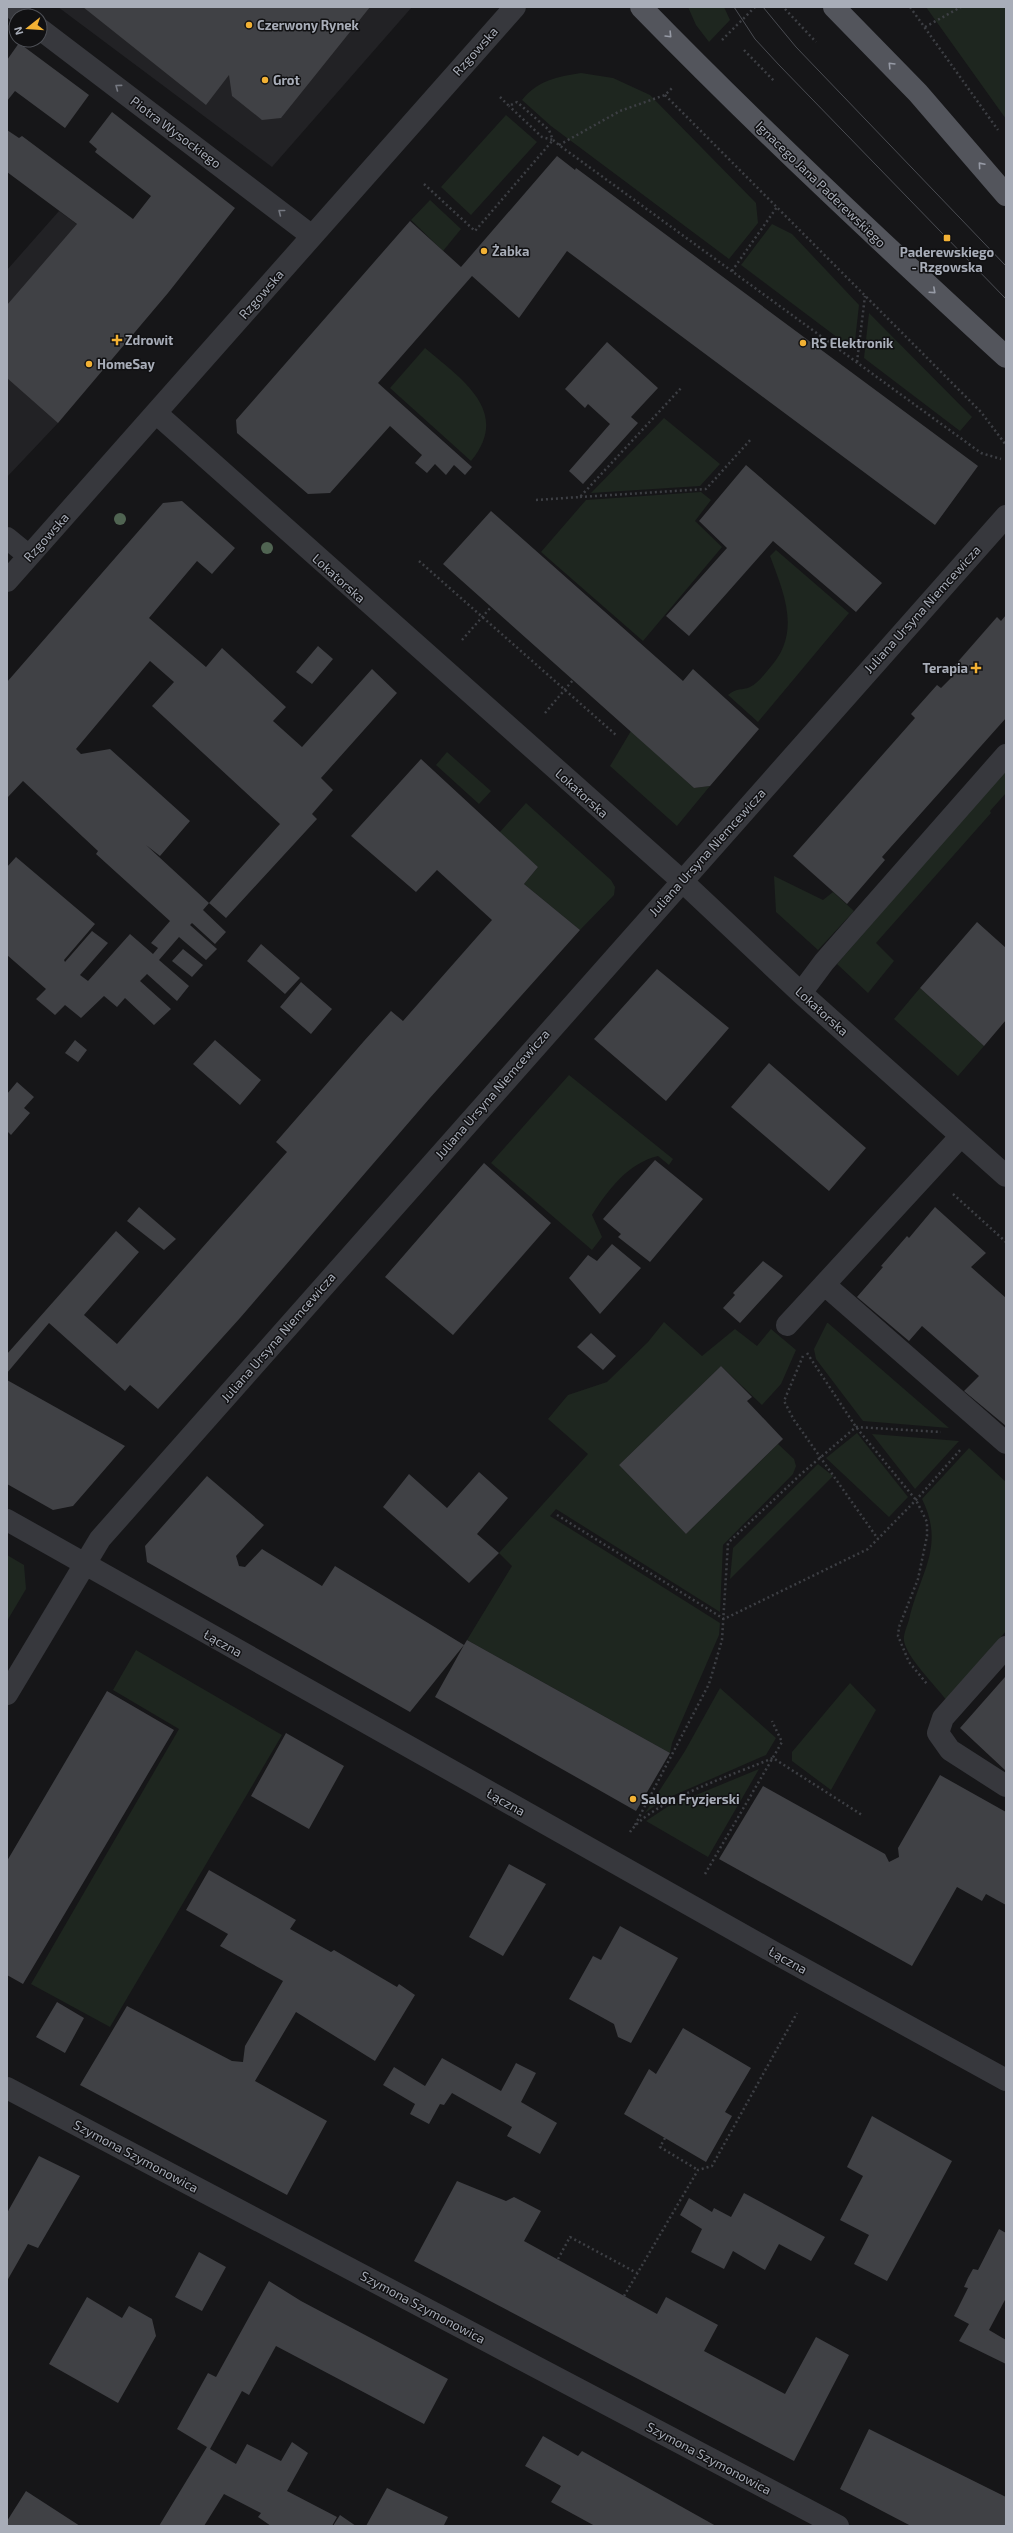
<svg xmlns="http://www.w3.org/2000/svg" width="1013" height="2533" font-family="'Exo 2',sans-serif">
	<style>
		.built { fill: #222225 }
		.green { fill: #1e261f }
		.building { fill: #404145 }
		.lines { fill: none; stroke-linecap: round; stroke-linejoin: round }
		.path { stroke: #3d3f44; stroke-width: 2.5; stroke-dasharray: 2 3; stroke-linecap: butt }
		.minor { stroke: #37383d; stroke-width: 22 }
		.major { stroke: #53555c; stroke-width: 22 }
		.tram { stroke: #4a4c52; stroke-width: 1 }
		.tree { fill: #506452 }
		.oneway { stroke: #979ba6 }
		.oneway2 { stroke: #757881 }
		.poi-dot { fill: #f2b134; stroke: #111113; stroke-width: 1.5 }
		.labels { text-anchor: middle; dominant-baseline: central; stroke-width: 3; stroke-linejoin: round; paint-order: stroke }
		.poi-label { font-size: 13px; font-weight: bold; fill: #a8adb8; stroke: #111113; text-anchor: start }
		.street-label { font-size: 13px; fill: #a8adb8; stroke: #111113 }
	</style>
	<rect width="100%" height="100%" fill="#161618"/>
	<path class="built" d="M 58,7 L 412,7 L 272,167 Z
		M 59,211 L 109,248 L 58,423 L 7,477 L 7,270 Z"/>
	<path class="green" d="M 688,7 L 724,7 L 730,20 L 709,42 L 696,25 Z
		M 926,7 L 1006,7 L 1006,119 Z
		M 581,73 L 613,78 L 650,95 L 756,203 L 758,223 L 729,259 L 551,126 L 522,100 C 538,80 557,77 581,73 Z
		M 506,115 L 537,142 L 471,215 L 441,187 Z
		M 430,200 L 461,229 L 443,251 L 411,220 Z
		M 772,224 L 792,234 L 859,305 L 854,350 L 741,265 Z
		M 869,313 L 972,417 L 960,431 L 864,358 Z
		M 425,348 C 461,379 512,411 471,461 L 390,388 Z
		M 664,418 L 720,464 L 700,486 L 591,493 Z
		M 701,492 L 711,500 L 695,521 L 722,547 L 643,641 L 541,552 L 586,500 Z
		M 776,550 L 849,613 L 758,722 L 728,695 C 738,687 741,691 750,687 C 757,684 763,676 768,670 C 802,634 785,596 770,556 Z
		M 631,731 L 694,788 L 710,786 L 677,826 L 610,766 Z
		M 447,752 L 491,791 L 479,804 L 436,765 Z
		M 1006,769 L 1006,793 L 990,811 L 991,813 L 876,943 L 894,961 L 868,993 L 837,964 Z
		M 526,803 L 611,880 L 615,887 L 614,895 L 580,930 L 524,884 L 538,867 L 499,833 Z
		M 774,876 L 823,900 L 833,892 L 854,911 L 818,950 L 776,912 Z
		M 920,988 L 984,1046 L 958,1076 L 894,1019 Z
		M 569,1075 L 673,1159 L 669,1165 L 658,1156 C 628,1163 608,1190 592,1215 L 602,1237 L 592,1250 L 491,1163 Z
		M 664,1322 L 702,1356 L 735,1329 L 757,1346 L 771,1329 L 796,1350 L 781,1384 L 762,1405 L 721,1366 L 619,1465 L 686,1534 L 778,1444 L 794,1459 L 796,1466 L 793,1474 L 723,1545 L 720,1612 L 556,1509 L 550,1516 L 720,1623 L 719,1635 L 672,1743 L 670,1753 L 467,1640 L 512,1566 L 499,1553 L 588,1454 L 548,1419 L 568,1395 L 607,1382 L 648,1342 Z
		M 827,1323 L 828,1323 L 949,1428 L 863,1421 L 816,1359 L 814,1349 Z
		M 857,1433 L 908,1497 L 889,1517 L 826,1458 Z
		M 872,1434 L 959,1441 L 915,1489 Z
		M 969,1448 L 1006,1482 L 1006,1631 L 947,1701 C 936,1686 907,1658 904,1641 C 903,1635 907,1626 909,1620 C 919,1574 946,1547 922,1499 Z
		M 818,1464 L 833,1476 L 730,1579 L 733,1548 Z
		M 7,1555 L 24,1565 L 26,1589 L 7,1621 Z
		M 136,1650 L 282,1735 L 110,2027 L 31,1984 L 179,1729 L 113,1690 Z
		M 850,1683 L 876,1710 L 831,1790 L 792,1761 L 792,1752 Z
		M 720,1688 L 776,1738 L 766,1755 L 663,1800 L 645,1813 L 685,1751 Z
		M 759,1769 L 708,1857 L 646,1821 L 667,1807 Z"/>
	<path class="building" d="M 83,7 L 370,7 L 281,118 L 262,120 L 232,96 L 229,75 L 206,105 Z
		M 19,43 L 89,95 L 65,128 L 15,91 L 7,101 L 7,60 Z
		M 112,112 L 235,208 L 168,293 L 58,423 L 7,378 L 7,305 L 77,224 L 7,172 L 7,130 L 19,138 L 22,136 L 133,219 L 151,196 L 95,152 L 97,149 L 89,142 Z
		M 557,156 L 575,170 L 576,168 L 978,466 L 935,525 L 567,251 L 519,318 L 472,276 L 378,383 L 472,467 L 465,475 L 454,465 L 446,475 L 435,464 L 427,473 L 415,463 L 422,455 L 390,426 L 330,493 L 308,494 L 237,433 L 236,420 L 410,221 L 461,267 Z
		M 607,342 L 658,388 L 631,417 L 638,423 L 583,484 L 569,471 L 610,424 L 588,404 L 585,408 L 565,389 Z
		M 746,465 L 882,583 L 856,612 L 773,541 L 689,636 L 666,616 L 727,548 L 699,521 Z
		M 182,501 L 235,548 L 212,574 L 197,561 L 149,618 L 206,667 L 222,648 L 286,707 L 273,721 L 302,747 L 372,669 L 397,693 L 321,778 L 333,790 L 312,814 L 317,819 L 226,918 L 209,903 L 280,824 L 152,706 L 174,682 L 150,661 L 76,749 L 81,754 L 110,749 L 190,821 L 160,856 L 146,845 L 209,903 L 203,910 L 226,932 L 215,944 L 192,923 L 190,925 L 217,949 L 206,960 L 179,937 L 159,960 L 189,986 L 177,1001 L 147,974 L 140,981 L 171,1009 L 154,1025 L 125,998 L 117,1007 L 104,996 L 81,1018 L 65,1005 L 55,1015 L 36,999 L 46,989 L 7,955 L 7,867 L 16,857 L 95,924 L 64,960 L 65,962 L 92,931 L 108,943 L 80,975 L 88,981 L 130,934 L 153,954 L 158,948 L 151,943 L 170,921 L 96,854 L 98,851 L 23,781 L 7,798 L 7,682 L 163,503 Z
		M 491,511 L 683,681 L 693,669 L 759,729 L 710,786 L 694,788 L 443,564 Z
		M 1006,615 L 1006,718 L 882,857 L 885,860 L 847,904 L 793,856 L 915,718 L 911,714 L 937,685 L 941,688 L 952,677 L 948,673 L 997,617 L 1001,621 Z
		M 318,646 L 333,659 L 312,684 L 296,672 Z
		M 421,759 L 538,867 L 524,884 L 580,930 L 429,1099 L 240,1318 L 158,1409 L 130,1385 L 125,1391 L 49,1323 L 7,1373 L 7,1354 L 116,1231 L 139,1252 L 84,1315 L 117,1344 L 287,1152 L 276,1142 L 364,1041 L 391,1011 L 403,1021 L 492,920 L 437,870 L 416,892 L 351,836 Z
		M 977,922 L 1006,948 L 1006,1020 L 984,1046 L 920,988 Z
		M 261,944 L 300,978 L 285,994 L 247,961 Z
		M 183,949 L 203,965 L 192,977 L 172,961 Z
		M 657,969 L 729,1028 L 666,1101 L 594,1039 Z
		M 301,982 L 332,1009 L 311,1034 L 280,1007 Z
		M 75,1040 L 87,1050 L 78,1062 L 65,1053 Z
		M 215,1040 L 261,1080 L 240,1105 L 193,1064 Z
		M 769,1063 L 866,1148 L 829,1191 L 731,1107 Z
		M 17,1082 L 34,1097 L 24,1108 L 30,1113 L 11,1135 L 7,1131 L 7,1094 Z
		M 655,1160 L 703,1199 L 650,1262 L 618,1237 L 621,1234 L 603,1219 Z
		M 484,1163 L 551,1223 L 453,1335 L 385,1277 Z
		M 139,1207 L 176,1239 L 164,1250 L 127,1221 Z
		M 935,1207 L 986,1253 L 971,1267 L 1006,1298 L 1006,1426 L 964,1391 L 979,1376 L 922,1326 L 909,1341 L 857,1297 L 883,1267 L 881,1266 L 907,1236 L 909,1238 Z
		M 612,1244 L 641,1268 L 600,1314 L 569,1278 L 588,1255 L 597,1261 Z
		M 763,1261 L 783,1276 L 740,1323 L 723,1308 L 735,1295 L 733,1293 Z
		M 591,1333 L 616,1356 L 603,1370 L 577,1347 Z
		M 721,1366 L 752,1397 L 747,1401 L 783,1439 L 686,1534 L 619,1465 Z
		M 7,1380 L 125,1446 L 73,1506 L 53,1510 L 7,1484 Z
		M 479,1472 L 508,1498 L 477,1534 L 499,1553 L 469,1583 L 383,1507 L 409,1474 L 447,1508 Z
		M 207,1476 L 264,1525 L 236,1556 L 239,1566 L 245,1567 L 262,1549 L 322,1586 L 335,1566 L 464,1645 L 467,1640 L 670,1753 L 636,1811 L 435,1697 L 464,1645 L 410,1712 L 147,1562 L 145,1546 Z
		M 1005,1677 L 1006,1678 L 1006,1771 L 960,1728 Z
		M 107,1691 L 174,1730 L 23,1984 L 7,1975 L 7,1861 Z
		M 286,1733 L 344,1766 L 309,1829 L 251,1796 Z
		M 940,1775 L 1006,1812 L 1006,1905 L 986,1894 L 982,1901 L 957,1887 L 912,1966 L 719,1859 L 763,1786 L 885,1854 L 889,1862 L 899,1857 L 898,1848 Z
		M 509,1864 L 546,1884 L 503,1956 L 469,1937 Z
		M 209,1870 L 296,1920 L 290,1929 L 331,1952 L 334,1950 L 397,1987 L 399,1984 L 415,1995 L 375,2061 L 296,2012 L 255,2081 L 327,2121 L 287,2195 L 80,2085 L 127,2006 L 232,2061 L 243,2062 L 245,2046 L 283,1981 L 220,1946 L 228,1934 L 186,1910 Z
		M 620,1926 L 678,1958 L 631,2043 L 618,2037 L 614,2024 L 569,1999 L 593,1956 L 601,1960 Z
		M 57,2002 L 84,2018 L 65,2053 L 36,2037 Z
		M 683,2028 L 751,2068 L 725,2112 L 732,2116 L 706,2162 L 624,2114 L 649,2069 L 656,2074 Z
		M 442,2058 L 501,2091 L 516,2063 L 536,2073 L 521,2102 L 557,2123 L 540,2154 L 507,2136 L 512,2127 L 452,2093 L 444,2105 L 440,2104 L 429,2124 L 410,2114 L 415,2104 L 383,2085 L 394,2067 L 425,2086 Z
		M 872,2116 L 952,2161 L 887,2281 L 854,2264 L 869,2235 L 840,2220 L 863,2176 L 847,2167 Z
		M 39,2156 L 80,2176 L 38,2248 L 28,2244 L 7,2281 L 7,2213 Z
		M 457,2181 L 506,2201 L 514,2197 L 541,2211 L 524,2241 L 657,2314 L 666,2297 L 718,2325 L 704,2351 L 785,2394 L 816,2337 L 849,2355 L 794,2461 L 414,2261 Z
		M 744,2193 L 825,2237 L 811,2261 L 779,2244 L 765,2270 L 733,2251 L 724,2269 L 691,2252 L 702,2229 L 680,2215 L 689,2198 L 712,2212 L 714,2208 L 731,2217 Z
		M 999,2229 L 1006,2233 L 1006,2298 L 989,2330 L 1006,2340 L 1006,2364 L 959,2341 L 969,2324 L 954,2316 L 968,2288 L 964,2287 L 968,2278 L 973,2269 L 978,2270 Z
		M 199,2252 L 226,2267 L 202,2311 L 175,2297 Z
		M 269,2281 L 301,2301 L 448,2379 L 424,2424 L 276,2346 L 249,2395 L 242,2391 L 210,2449 L 236,2464 L 247,2444 L 281,2461 L 292,2442 L 308,2453 L 287,2491 L 337,2517 L 332,2526 L 271,2526 L 258,2517 L 261,2513 L 224,2494 L 204,2526 L 159,2526 L 207,2447 L 177,2429 L 208,2373 L 216,2377 Z
		M 87,2297 L 122,2318 L 129,2306 L 152,2319 L 156,2336 L 118,2403 L 49,2364 Z
		M 869,2429 L 1006,2497 L 1006,2526 L 911,2526 L 840,2489 Z
		M 543,2436 L 578,2456 L 582,2451 L 716,2526 L 595,2526 L 551,2502 L 561,2486 L 525,2466 Z
		M 387,2488 L 448,2517 L 444,2525 L 446,2526 L 366,2526 Z
		M 26,2491 L 80,2526 L 7,2526 L 7,2521 Z
		M 340,2515 L 356,2526 L 333,2526 Z"/>
	<g class="lines">
		<path class="path" d="M 910,7 L 998,130
			M 785,9 L 816,42
			M 925,27 L 961,7
			M 722,40 L 755,7
			M 744,50 L 775,82
			M 665,95 L 981,412 L 1006,445
			M 500,97 L 509,106 L 517,102 L 549,130 L 553,140 L 559,145 L 981,453 L 1001,459
			M 559,145 L 620,111 L 665,95 L 672,88
			M 424,184 L 475,231 L 553,140 L 542,137 L 509,106
			M 732,271 L 777,207
			M 857,362 L 865,296
			M 580,497 L 706,489 L 752,438
			M 536,500 L 580,497 L 682,387
			M 419,561 L 616,735
			M 462,640 L 491,607
			M 545,713 L 573,680
			M 953,1194 L 1006,1242
			M 807,1353 L 856,1427 L 916,1500 L 927,1522 L 927,1536 L 918,1579 L 899,1627 L 898,1636 L 909,1662 L 927,1684
			M 803,1356 L 784,1401 L 794,1420 L 878,1539
			M 557,1515 L 724,1619 L 868,1549 L 916,1500 L 961,1449
			M 635,1825 L 709,1684 L 722,1640 L 728,1543 L 800,1475 L 856,1427 L 941,1432
			M 630,1832 C 651,1801 736,1774 773,1758 L 862,1815
			M 705,1874 L 782,1742 L 772,1721
			M 665,2138 L 660,2147 L 698,2170
			M 558,2259 L 570,2237 L 637,2273
			M 624,2296 L 698,2170 L 712,2166 L 797,2013"/>
		<path class="minor" d="M 12,7 L 23,16
			M 40,29 L 312,236
			M 156,413 L 682,881 L 801,993 L 1006,1176
			M 7,538 L 29,556
			M 7,581 L 515,7
			M 801,993 L 824,962 L 1006,755
			M 825,1285 L 1006,1443
			M 787,1325 L 961,1136
			M 7,1520 L 775,1953 L 1006,2080
			M 1006,1647 L 943,1718 L 938,1733 L 950,1750 L 1006,1786
			M 7,1694 L 100,1539 L 1006,516
			M 7,2088 L 838,2526"/>
		<path class="major" d="M 641,7 C 759,128 882,243 1006,357
			M 834,7 L 918,93 L 1006,195"/>
		<path class="tram" d="M 734,7 L 755,39 L 779,65 L 1006,299
			M 763,7 L 796,47 L 1006,266"/>
	</g>
	<g class="tree">
		<circle cx="120" cy="519" r="6"/>
		<circle cx="267" cy="548" r="6"/>
	</g>
	<defs><path id="oneway-chevron" d="M-2-3.5L2.5 0L-2 3.5" fill="none" stroke-width="1.6" stroke-linecap="round" stroke-linejoin="round"/></defs>
	<g class="oneway">
		<use href="#oneway-chevron" transform="translate(669 35) rotate(46)"/>
		<use href="#oneway-chevron" transform="translate(891 65) rotate(-134)"/>
		<use href="#oneway-chevron" transform="translate(981 165) rotate(-131)"/>
		<use href="#oneway-chevron" transform="translate(933 291) rotate(42)"/>
	</g>
	<g class="oneway2">
		<use href="#oneway-chevron" transform="translate(118 87) rotate(-143)"/>
		<use href="#oneway-chevron" transform="translate(281 212) rotate(-142)"/>
	</g>
	<g class="poi-dot">
		<circle cx="249" cy="25" r="4"/>
		<circle cx="265" cy="80" r="4"/>
		<rect x="943" y="234" width="8" height="8" rx="2"/>
		<circle cx="484" cy="251" r="4"/>
		<path d="M115 334h4v4h4v4h-4v4h-4v-4h-4v-4h4z"/>
		<circle cx="803" cy="343" r="4"/>
		<circle cx="89" cy="364" r="4"/>
		<path d="M974 662h4v4h4v4h-4v4h-4v-4h-4v-4h4z"/>
		<circle cx="633" cy="1799" r="4"/>
	</g>
	<g class="labels">
		<g class="poi-label">
			<text x="257" y="25">Czerwony Rynek</text>
			<text x="273" y="80">Grot</text>
			<text x="492" y="251">Żabka</text>
			<text x="947" y="252" text-anchor="middle">Paderewskiego<tspan x="947" dy="15">- Rzgowska</tspan></text>
			<text x="125" y="340">Zdrowit</text>
			<text x="811" y="343">RS Elektronik</text>
			<text x="97" y="364">HomeSay</text>
			<text x="968" y="668" text-anchor="end">Terapia</text>
			<text x="641" y="1799">Salon Fryzjerski</text>
		</g>
		<g class="street-label">
			<text transform="translate(475 51) rotate(-48)">Rzgowska</text>
			<text transform="translate(176 132) rotate(37)">Piotra Wysockiego</text>
			<text transform="translate(821 184) rotate(44)">Ignacego Jana Paderewskiego</text>
			<text transform="translate(261 294) rotate(-49)">Rzgowska</text>
			<text transform="translate(46 537) rotate(-48)">Rzgowska</text>
			<text transform="translate(339 578) rotate(42)">Lokatorska</text>
			<text transform="translate(922 609) rotate(-48)">Juliana Ursyna Niemcewicza</text>
			<text transform="translate(582 793) rotate(42)">Lokatorska</text>
			<text transform="translate(707 852) rotate(-48)">Juliana Ursyna Niemcewicza</text>
			<text transform="translate(822 1011) rotate(42)">Lokatorska</text>
			<text transform="translate(492 1094) rotate(-49)">Juliana Ursyna Niemcewicza</text>
			<text transform="translate(278 1337) rotate(-49)">Juliana Ursyna Niemcewicza</text>
			<text transform="translate(223 1643) rotate(29)">Łączna</text>
			<text transform="translate(506 1802) rotate(29)">Łączna</text>
			<text transform="translate(788 1960) rotate(29)">Łączna</text>
			<text transform="translate(136 2156) rotate(28)">Szymona Szymonowica</text>
			<text transform="translate(423 2307) rotate(28)">Szymona Szymonowica</text>
			<text transform="translate(709 2458) rotate(28)">Szymona Szymonowica</text>
		</g>
	</g>
	<rect width="1013" height="2533" fill="none" stroke="#a8adb8" stroke-width="16"/>
	<g transform="translate(28 28) rotate(253)"><circle r="19" fill="#111113" stroke="#4d4f55"/>
	<path d="M0-3L7 15L0 10L-7 15Z" fill="#f2b134"/>
	<text y="-6" font-size="11" font-weight="bold" text-anchor="middle" fill="#a8adb8">N</text>
	</g>
</svg>
